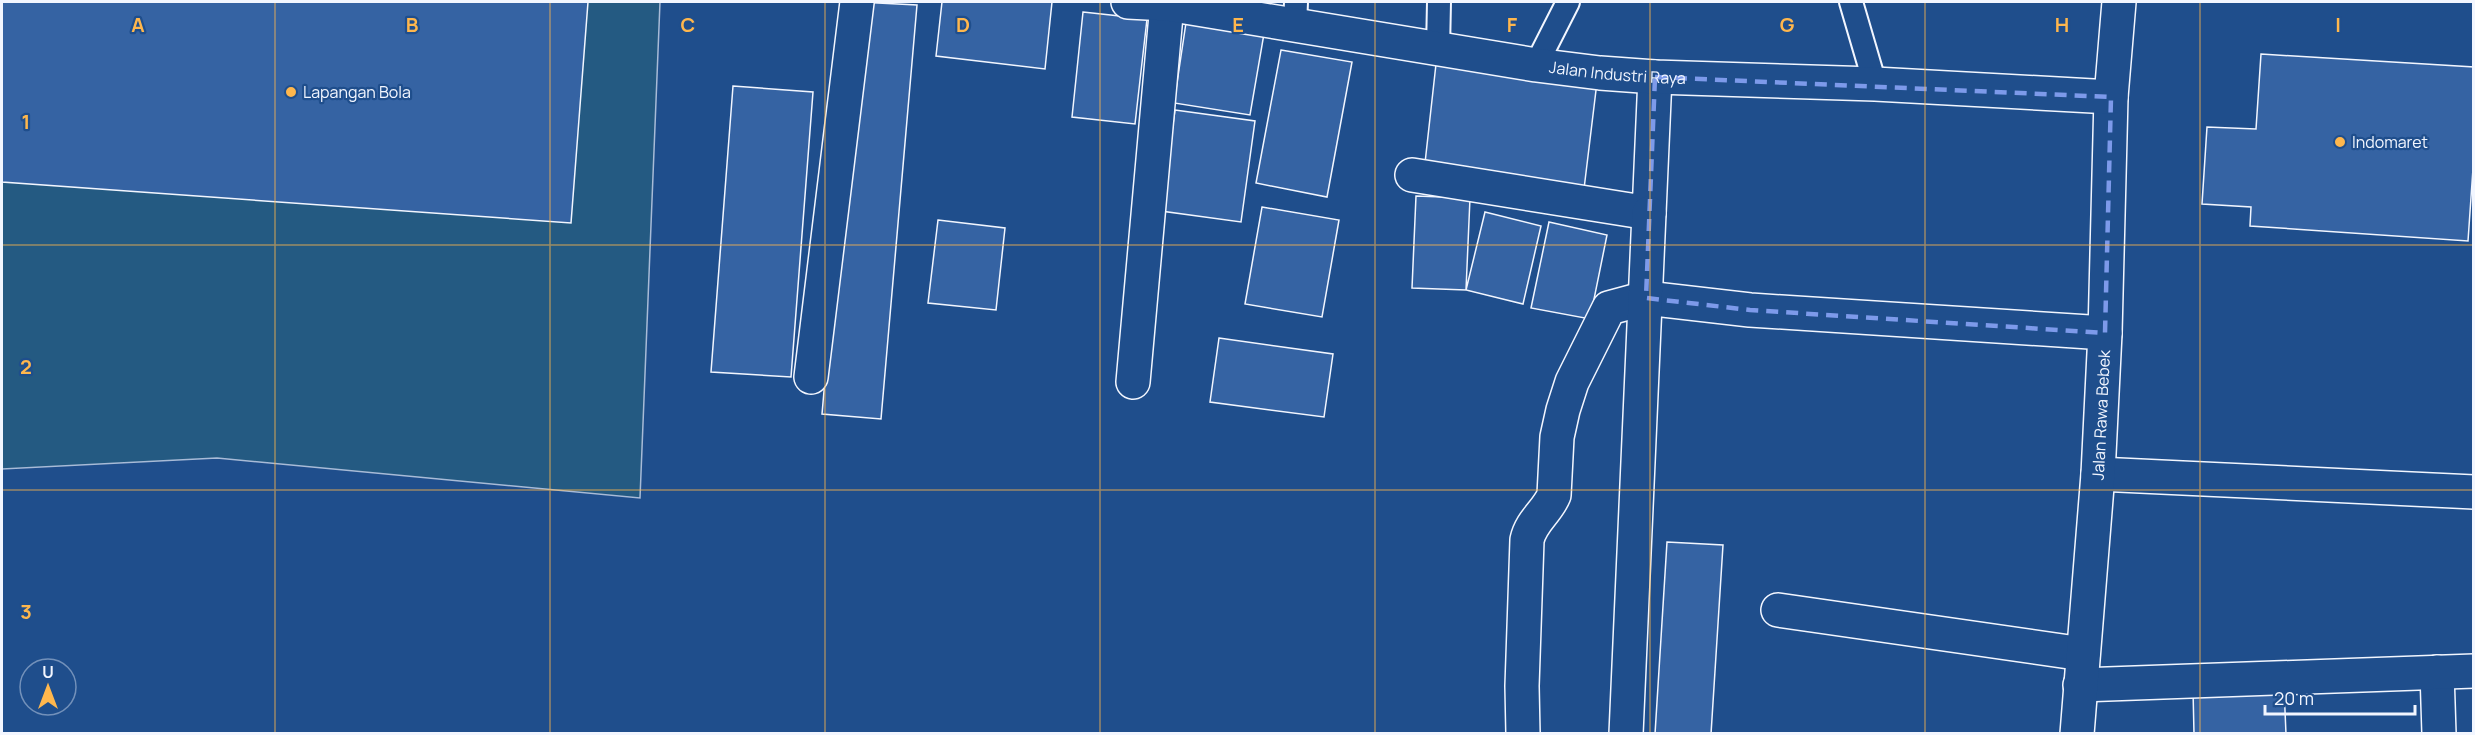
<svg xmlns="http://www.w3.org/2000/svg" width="2475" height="735" font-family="Manrope,sans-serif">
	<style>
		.green { fill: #245a82; stroke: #a8bbd7; stroke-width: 1.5 }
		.building { fill: #3563a3; stroke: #f2f6ff; stroke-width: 1.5 }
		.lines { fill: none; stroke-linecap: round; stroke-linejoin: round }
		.service-casing { stroke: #f2f6ff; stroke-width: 26 }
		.minor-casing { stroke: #f2f6ff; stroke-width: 36 }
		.tertiary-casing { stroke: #f2f6ff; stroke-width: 36 }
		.service { stroke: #1f4e8c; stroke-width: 22 }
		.minor { stroke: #1f4e8c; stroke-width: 33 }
		.tertiary { stroke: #1f4e8c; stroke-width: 33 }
		.marked { fill: none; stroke: #7d9aea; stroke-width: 4.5; stroke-dasharray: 12 8; stroke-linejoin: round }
		.grid { fill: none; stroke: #ffb74d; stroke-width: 1.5; stroke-opacity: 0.55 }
		.poi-dot { fill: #ffb74d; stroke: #1f4e8c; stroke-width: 2 }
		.labels { text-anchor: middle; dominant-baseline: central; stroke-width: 4.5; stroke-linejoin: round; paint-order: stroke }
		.street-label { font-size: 16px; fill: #f2f6ff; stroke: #1f4e8c }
		.poi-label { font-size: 16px; fill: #f2f6ff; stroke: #1f4e8c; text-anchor: start }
		.grid-label { font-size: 20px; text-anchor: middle; font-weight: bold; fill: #ffb74d; stroke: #1f4e8c; stroke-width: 4.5; stroke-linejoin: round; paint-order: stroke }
	</style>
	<rect width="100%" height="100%" fill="#1f4e8c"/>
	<path class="green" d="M 2,2 L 660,2 L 640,498 L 217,458 L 2,469 Z"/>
	<path class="building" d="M 2,2 L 588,2 L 571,223 L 2,182 Z
		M 858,2 L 917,5 L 881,419 L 822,414 Z
		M 942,2 L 1052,2 L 1045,69 L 936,56 Z
		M 1083,12 L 1147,19 L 1135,124 L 1072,117 Z
		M 1187,16 L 1265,28 L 1250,115 L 1174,103 Z
		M 1281,50 L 1352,62 L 1327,197 L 1256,183 Z
		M 2261,54 L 2474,67 L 2474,154 L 2468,241 L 2250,226 L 2251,207 L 2202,204 L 2207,127 L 2256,129 Z
		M 1436,64 L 1597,82 L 1584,189 L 1424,172 Z
		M 733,86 L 813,92 L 791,377 L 711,372 Z
		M 1175,110 L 1255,121 L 1241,222 L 1161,211 Z
		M 1416,196 L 1470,198 L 1466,290 L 1412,288 Z
		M 1262,207 L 1339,220 L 1322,317 L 1245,304 Z
		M 1485,212 L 1541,226 L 1523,304 L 1466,290 Z
		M 938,220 L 1005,228 L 996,310 L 928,303 Z
		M 1549,222 L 1607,235 L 1590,319 L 1531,308 Z
		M 1219,338 L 1333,354 L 1324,417 L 1210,402 Z
		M 1667,542 L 1723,545 L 1711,734 L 1655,734 Z
		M 2284,687 L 2286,734 L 2194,734 L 2193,690 Z"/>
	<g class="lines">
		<g class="service-casing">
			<path id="service" d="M 1851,2 L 1875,84
				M 1295,26 L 1296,2
				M 1438,49 L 1439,2
				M 1536,65 L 1568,2"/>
		</g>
		<g class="minor-casing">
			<g id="minor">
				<path d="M 1412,175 L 1649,213 L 1655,77"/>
				<path d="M 811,377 L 857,2"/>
				<path d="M 1133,382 L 1167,4"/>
				<path d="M 2098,474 L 2474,492"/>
				<path d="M 1778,610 L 2083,654"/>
				<path d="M 2437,672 L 2439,734"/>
				<path d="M 2080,685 L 2474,671"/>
				<path d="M 1523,734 L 1522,686 L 1527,540 C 1531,521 1547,512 1554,495 L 1557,437 L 1563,410 L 1572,382 L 1609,308 L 1646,298 L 1750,310 L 2105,333"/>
				<path d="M 1626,734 L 1649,213"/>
				<path id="s1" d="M 2077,734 L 2098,474 L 2105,333 L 2111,97"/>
			</g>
		</g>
		<g class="tertiary-casing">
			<g id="tertiary">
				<path id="s2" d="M 1128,2 L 1167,4 L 1536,65 L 1600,73 L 1655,77 L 1875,84 L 2111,97 L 2119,2"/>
			</g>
		</g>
		<use href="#service" class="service"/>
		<use href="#minor" class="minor"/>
		<use href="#tertiary" class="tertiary"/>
	</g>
	<path class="marked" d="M 1655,77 L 2111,97 L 2105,333 L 1750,310 L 1646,298 Z"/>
	<path class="grid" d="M 275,2 L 275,734M 550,2 L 550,734M 825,2 L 825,734M 1100,2 L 1100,734M 1375,2 L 1375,734M 1650,2 L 1650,734M 1925,2 L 1925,734M 2200,2 L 2200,734M 2,245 L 2474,245M 2,490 L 2474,490"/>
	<g class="poi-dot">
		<circle cx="291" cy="92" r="6"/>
		<circle cx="2340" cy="142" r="6"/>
	</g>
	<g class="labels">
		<g class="street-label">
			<text stroke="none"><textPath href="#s2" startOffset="495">Jalan Industri Raya</textPath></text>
			<text stroke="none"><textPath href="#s1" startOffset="320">Jalan Rawa Bebek</textPath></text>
		</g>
		<g class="poi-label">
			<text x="303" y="92">Lapangan Bola</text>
			<text x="2352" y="142">Indomaret</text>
		</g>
	</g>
	<g class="grid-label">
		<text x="138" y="32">A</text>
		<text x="412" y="32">B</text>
		<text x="688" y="32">C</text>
		<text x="963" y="32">D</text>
		<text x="1238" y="32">E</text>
		<text x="1512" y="32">F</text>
		<text x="1787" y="32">G</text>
		<text x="2062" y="32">H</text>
		<text x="2338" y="32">I</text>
		<text x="26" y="129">1</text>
		<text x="26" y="374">2</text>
		<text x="26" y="619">3</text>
	</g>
	<rect width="2475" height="735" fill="none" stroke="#f2f6ff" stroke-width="6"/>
	<g transform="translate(48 687)"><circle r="28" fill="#1f4e8c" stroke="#7391ba" stroke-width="1.5"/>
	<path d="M0-4.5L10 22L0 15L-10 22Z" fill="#ffb74d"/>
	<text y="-9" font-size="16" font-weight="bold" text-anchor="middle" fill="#f2f6ff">U</text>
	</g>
	<path d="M2265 705v9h150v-9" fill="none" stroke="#f2f6ff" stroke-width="3"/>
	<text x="2274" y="705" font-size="18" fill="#f2f6ff" stroke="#1f4e8c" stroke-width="4.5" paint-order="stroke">20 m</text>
</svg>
